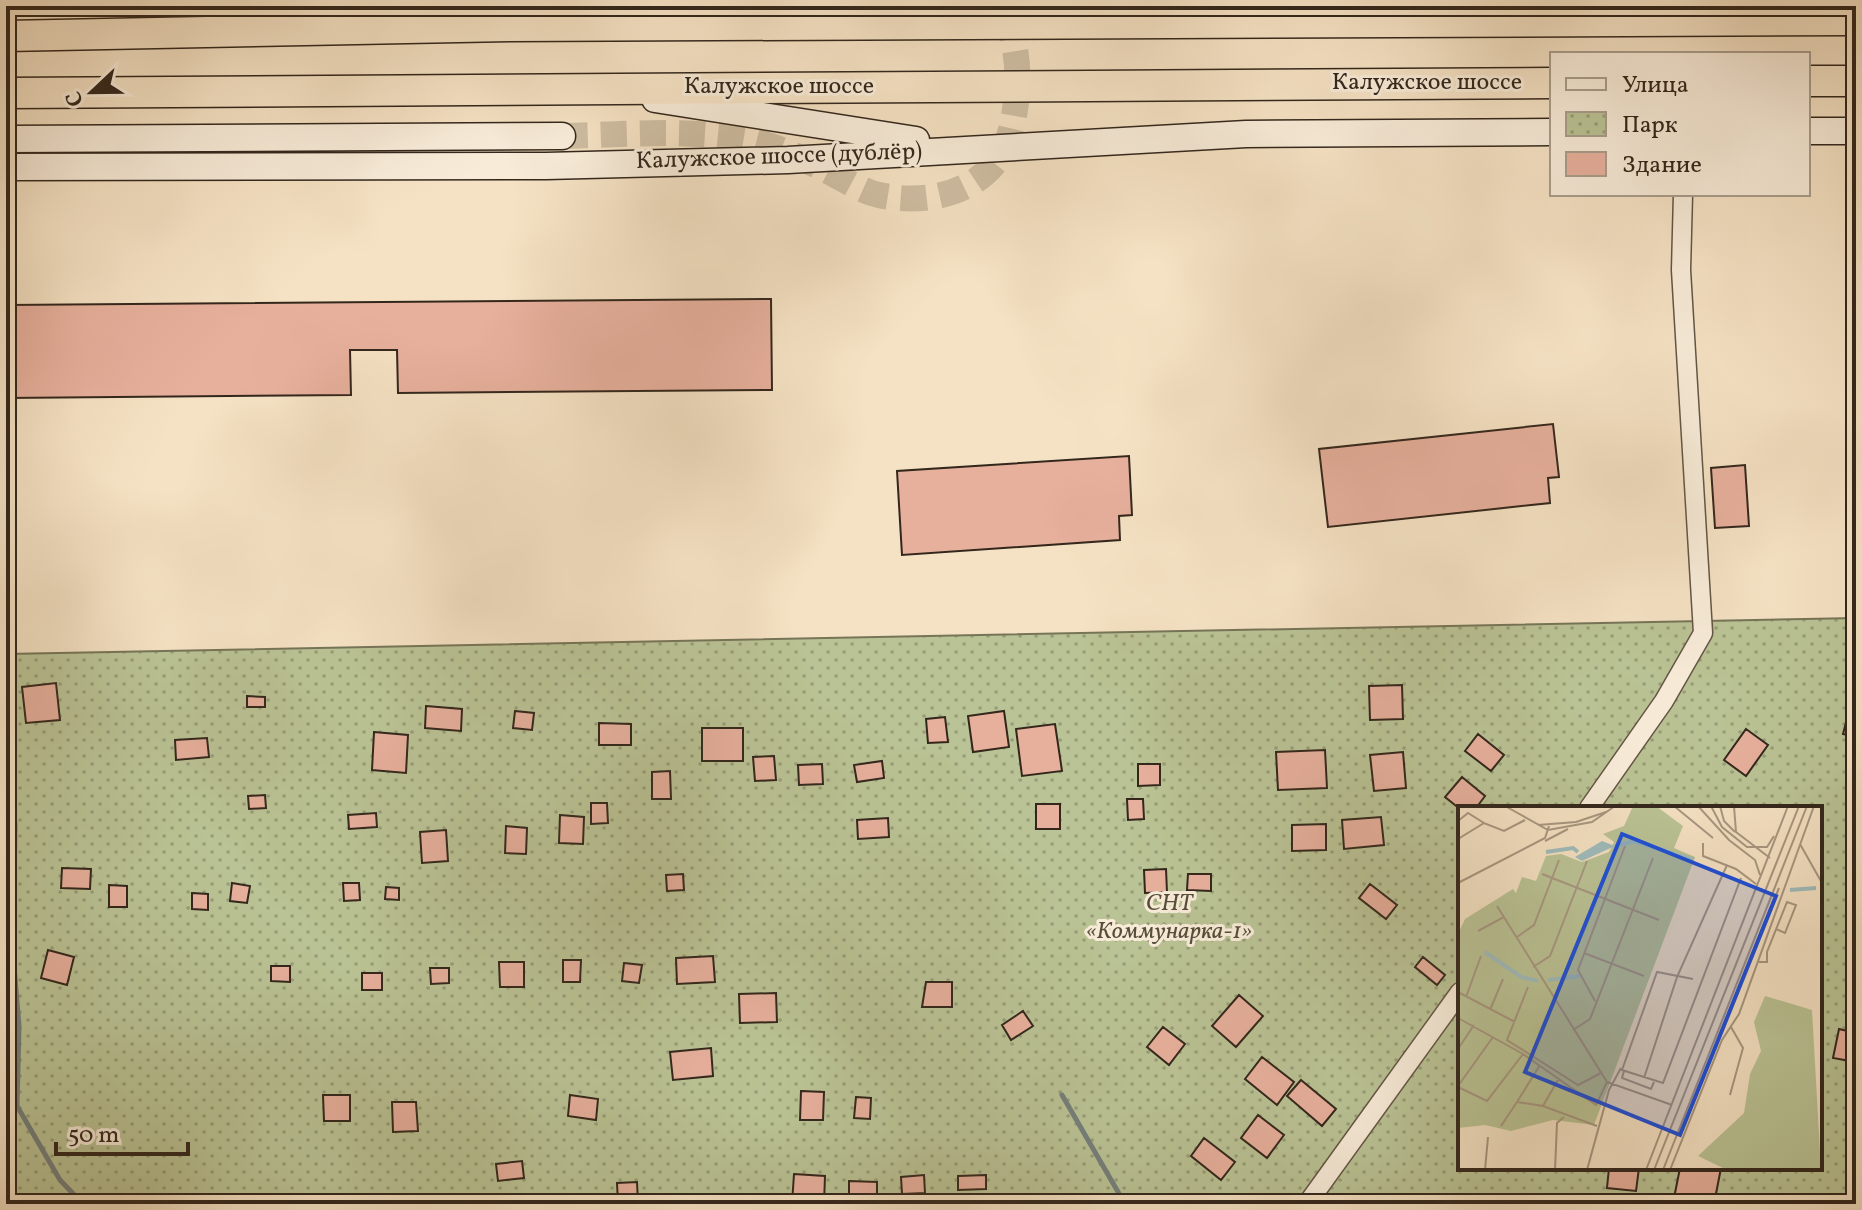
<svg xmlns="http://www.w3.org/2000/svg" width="1862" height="1210" font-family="Vollkorn,serif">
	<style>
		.park { fill: url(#park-dots); stroke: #767558; stroke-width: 2; fill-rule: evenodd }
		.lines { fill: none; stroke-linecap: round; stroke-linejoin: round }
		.stream { stroke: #74807c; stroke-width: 5 }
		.building { fill: #e7b09d; stroke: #33271c; stroke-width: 2 }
		.secondary-tunnel { stroke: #cebda2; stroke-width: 26; stroke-dasharray: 26 13; stroke-linecap: butt }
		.minor-casing { stroke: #645646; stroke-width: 21 }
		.tertiary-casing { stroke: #645646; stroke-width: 25 }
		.secondary-casing { stroke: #33271c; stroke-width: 29 }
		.trunk-casing { stroke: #33271c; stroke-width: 33 }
		.minor { stroke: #f8ecd9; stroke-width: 18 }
		.tertiary { stroke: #f8ecd9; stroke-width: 22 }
		.secondary { stroke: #f8ecd9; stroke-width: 26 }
		.trunk { stroke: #f5e2c4; stroke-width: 30 }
		.labels { text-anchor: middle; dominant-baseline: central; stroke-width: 6; stroke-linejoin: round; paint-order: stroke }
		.street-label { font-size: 24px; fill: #33271c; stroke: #f8ecd9 }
		.park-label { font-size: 24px; font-style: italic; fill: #554e3a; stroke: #f8ecd9 }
		.inset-river { fill: none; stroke: #9fbcbc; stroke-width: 4 }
		.inset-road { fill: none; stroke: #a79781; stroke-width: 2 }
		.view { fill: #1d4ed8; fill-opacity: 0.15; stroke: #1d4ed8; stroke-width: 4 }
		.inset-edge { fill: none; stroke: #33271c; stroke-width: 4 }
	</style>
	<defs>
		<pattern id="park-dots" width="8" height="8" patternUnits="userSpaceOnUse" patternTransform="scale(2)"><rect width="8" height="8" fill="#bac395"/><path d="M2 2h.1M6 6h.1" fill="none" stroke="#989e79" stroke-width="1.8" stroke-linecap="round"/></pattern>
	</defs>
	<rect width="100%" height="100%" fill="#f5e2c4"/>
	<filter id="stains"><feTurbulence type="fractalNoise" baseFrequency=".0025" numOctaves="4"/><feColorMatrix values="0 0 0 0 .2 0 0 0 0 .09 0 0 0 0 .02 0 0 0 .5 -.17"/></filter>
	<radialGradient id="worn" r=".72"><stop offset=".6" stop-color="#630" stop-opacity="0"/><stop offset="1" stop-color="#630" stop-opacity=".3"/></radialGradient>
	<path class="park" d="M 1856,618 L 1856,1204 L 6,1204 L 6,654 ZM 1460,808 L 1820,808 L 1820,1168 L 1460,1168 Z"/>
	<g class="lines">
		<path class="stream" d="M 6,770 L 15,824 L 13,954 L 19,1026 L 17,1106 L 60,1180 L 83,1204
			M 1062,1095 L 1125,1204"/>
	</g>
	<path class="building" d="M 771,299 L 772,390 L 398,393 L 397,350 L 350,350 L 351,395 L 6,398 L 6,305 Z
		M 1553,424 L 1559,477 L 1548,478 L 1550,503 L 1328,527 L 1319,449 Z
		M 1129,456 L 1132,515 L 1119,516 L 1120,540 L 902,555 L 897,471 Z
		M 1745,465 L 1749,526 L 1715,528 L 1711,468 Z
		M 56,683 L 60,720 L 26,723 L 22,687 Z
		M 1402,685 L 1403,719 L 1370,720 L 1369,686 Z
		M 247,696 L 265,697 L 265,707 L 247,707 Z
		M 1853,696 L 1856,697 L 1856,737 L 1843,734 Z
		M 426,706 L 462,709 L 461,731 L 425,728 Z
		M 515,711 L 534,713 L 532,730 L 513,728 Z
		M 1004,711 L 1009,747 L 973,752 L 968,716 Z
		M 945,717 L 948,742 L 928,743 L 926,719 Z
		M 599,723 L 631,724 L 631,745 L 599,745 Z
		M 1055,724 L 1062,771 L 1022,776 L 1016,729 Z
		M 702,728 L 743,728 L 743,761 L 702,761 Z
		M 1746,729 L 1768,745 L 1746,776 L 1724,760 Z
		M 374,732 L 408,735 L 406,773 L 372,770 Z
		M 1478,734 L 1504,755 L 1491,771 L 1465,751 Z
		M 207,738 L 209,757 L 176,760 L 175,740 Z
		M 1325,750 L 1327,788 L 1278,790 L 1276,752 Z
		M 1403,752 L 1406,788 L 1374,791 L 1370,755 Z
		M 774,756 L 776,780 L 755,781 L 753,757 Z
		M 882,761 L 884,778 L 857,782 L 854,765 Z
		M 822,764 L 823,784 L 799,785 L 798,765 Z
		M 1138,764 L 1160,764 L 1160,785 L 1138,786 Z
		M 670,771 L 671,799 L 652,799 L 652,772 Z
		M 1462,777 L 1485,796 L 1476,808 L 1460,809 L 1445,797 Z
		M 265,795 L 266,808 L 249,809 L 248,796 Z
		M 1127,799 L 1143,799 L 1144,819 L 1128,820 Z
		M 591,803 L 607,803 L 608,823 L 591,824 Z
		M 1036,804 L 1060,804 L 1060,829 L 1036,829 Z
		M 376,813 L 377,827 L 349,829 L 348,815 Z
		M 560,815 L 584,817 L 583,844 L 559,843 Z
		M 1381,817 L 1384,845 L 1344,849 L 1342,820 Z
		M 888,818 L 889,837 L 858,839 L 857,820 Z
		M 1326,824 L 1326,850 L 1292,851 L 1292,825 Z
		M 506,826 L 527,828 L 526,854 L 505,853 Z
		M 446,830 L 448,861 L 422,863 L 420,832 Z
		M 62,868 L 91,869 L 90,889 L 61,888 Z
		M 1166,869 L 1167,892 L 1145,893 L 1144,870 Z
		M 683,874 L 684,890 L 667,891 L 666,875 Z
		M 1188,874 L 1211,874 L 1211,891 L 1187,890 Z
		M 232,883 L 250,886 L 247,903 L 230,901 Z
		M 343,883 L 359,883 L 360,900 L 344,901 Z
		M 1370,884 L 1397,905 L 1386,919 L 1359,898 Z
		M 109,885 L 127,886 L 127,907 L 109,907 Z
		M 386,887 L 399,888 L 399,900 L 385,899 Z
		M 192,893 L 208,894 L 208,910 L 192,909 Z
		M 48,950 L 74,957 L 67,985 L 41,978 Z
		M 713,956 L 715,982 L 677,984 L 676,958 Z
		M 1423,957 L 1445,975 L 1437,985 L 1415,967 Z
		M 563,960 L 581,960 L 580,982 L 563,982 Z
		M 499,962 L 524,962 L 524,987 L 500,987 Z
		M 624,963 L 642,965 L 639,983 L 622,981 Z
		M 271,966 L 290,966 L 290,982 L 271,981 Z
		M 430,968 L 449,968 L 449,983 L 431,984 Z
		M 362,973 L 382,973 L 382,990 L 362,990 Z
		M 926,982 L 952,982 L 952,1007 L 922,1007 Z
		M 776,993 L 777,1022 L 740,1023 L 739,994 Z
		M 1239,995 L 1263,1016 L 1236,1047 L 1212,1026 Z
		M 1023,1011 L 1033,1026 L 1011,1040 L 1002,1025 Z
		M 1163,1027 L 1185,1044 L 1169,1065 L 1147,1047 Z
		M 1839,1029 L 1856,1033 L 1856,1062 L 1833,1058 Z
		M 711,1048 L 713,1076 L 673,1080 L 670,1052 Z
		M 1262,1057 L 1294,1082 L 1277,1105 L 1245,1079 Z
		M 1301,1080 L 1336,1109 L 1322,1126 L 1287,1096 Z
		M 801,1091 L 824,1092 L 823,1120 L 800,1120 Z
		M 323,1095 L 350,1095 L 350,1121 L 324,1121 Z
		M 570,1095 L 598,1099 L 596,1120 L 568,1116 Z
		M 856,1097 L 871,1098 L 870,1119 L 854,1118 Z
		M 392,1102 L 416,1102 L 418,1131 L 393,1132 Z
		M 1258,1115 L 1284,1135 L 1267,1158 L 1241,1138 Z
		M 1204,1138 L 1235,1162 L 1221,1180 L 1191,1156 Z
		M 522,1161 L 524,1178 L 498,1181 L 496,1164 Z
		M 1609,1168 L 1639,1168 L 1636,1191 L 1607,1188 Z
		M 1680,1168 L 1721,1168 L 1714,1204 L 1674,1198 Z
		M 794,1174 L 825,1176 L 824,1204 L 792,1204 Z
		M 924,1175 L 925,1193 L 902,1194 L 901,1177 Z
		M 986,1175 L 986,1189 L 958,1190 L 958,1176 Z
		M 849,1181 L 877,1182 L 877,1204 L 849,1204 Z
		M 637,1182 L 638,1204 L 618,1204 L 617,1183 Z"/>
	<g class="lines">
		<path class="secondary-tunnel" d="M 562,136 C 620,135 681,129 738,138 C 768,142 797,156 824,169 C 841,177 860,191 879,195 C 933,207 996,189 1011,130 C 1021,89 1021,45 1000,6"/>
		<g class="minor-casing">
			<path id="minor" d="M 1589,808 L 1664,701 L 1703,633 L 1681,270 L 1683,194
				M 1307,1204 L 1460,992"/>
		</g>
		<g class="tertiary-casing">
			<path id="tertiary" d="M 379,6 L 449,17"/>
		</g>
		<g class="secondary-casing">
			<path id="secondary" d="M 1369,11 L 1413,6
				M 655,99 L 916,140
				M 1808,131 L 1856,131
				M 6,139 L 562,136
				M 6,167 L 546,166 L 788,160 L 1246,134 L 1552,132"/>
		</g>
		<g class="trunk-casing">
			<path id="trunk" d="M 6,36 L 510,26 L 1856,20
				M 1808,81 L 1856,81
				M 6,93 L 1552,83"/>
		</g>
		<use href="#minor" class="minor"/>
		<use href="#tertiary" class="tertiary"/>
		<use href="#secondary" class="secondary"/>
		<use href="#trunk" class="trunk"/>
	</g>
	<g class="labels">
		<g class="street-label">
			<text x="1427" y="83">Калужское шоссе</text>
			<text x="779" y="87">Калужское шоссе</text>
			<text transform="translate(779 157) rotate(-2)">Калужское шоссе (дублёр)</text>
		</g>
		<g class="park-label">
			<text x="1169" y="904">СНТ<tspan x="1169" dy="28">«Коммунарка-1»</tspan></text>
		</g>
	</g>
	<g transform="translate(1458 806)">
		<rect width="364" height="364" fill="#f5e2c4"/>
		<path d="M 307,190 L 354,204 L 363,364 L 269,364 L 240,350 L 286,307 L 292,268 L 303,245 L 296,216 Z" fill="#bac395"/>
		<path d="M 175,0 L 198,0 L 225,20 L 216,42 L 237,51 L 136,319 L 95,314 L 53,325 L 27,319 L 0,322 L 0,128 L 7,113 L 55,83 L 58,87 L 64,71 L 78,75 L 88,50 L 103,48 L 124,56 L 151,46 L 156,36 L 145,28 L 166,20 Z" fill="#bac395"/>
		<path d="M 144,35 L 157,40 L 124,55 L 117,51 Z" fill="#9fbcbc"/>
		<path class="inset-river" d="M 157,40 L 176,35 L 236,54M 88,46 L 115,42 L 120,46M 332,84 L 358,82M 27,146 L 63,171 L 80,175M 90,174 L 122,170"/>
		<path class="inset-road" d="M 47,0 L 90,24 L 134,16 L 157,0M 216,0 L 255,32M 240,0 L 271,34 L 297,54 L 302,69M 253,0 L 264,21 L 289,41 L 309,41 L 316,30M 262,0 L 266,15 L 277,26M 276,0 L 278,26 L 312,52M 0,15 L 10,7 L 26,17M 80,19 L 118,16 L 148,6M 0,33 L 26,17 L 46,25 L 67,14M 87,35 L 110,23M 245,37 L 245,50 L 278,63 L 298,78M 342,38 L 364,77M 84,68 L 201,114M 0,77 L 87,32 L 91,20M 39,100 L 149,276 L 214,299M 20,125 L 46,111M 59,131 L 76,119 L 101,54M 297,140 L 321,82M 126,147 L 186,170M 301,156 L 309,156 L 309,146 L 329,96 L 338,99 L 327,127 L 318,123M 75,161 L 92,150 L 129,55M 235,173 L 199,166 L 164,264 L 205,277 L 283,72M 70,181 L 49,234 L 120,279 L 143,267M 0,186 L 57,216M 8,191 L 23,150M 137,195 L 120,164 L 167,40M 32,204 L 45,173M 0,212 L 65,248 L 138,299 L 149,276M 115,224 L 132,213 L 195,52M 0,243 L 16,219M 166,265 L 164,272 L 193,283 L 196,276M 186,272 L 219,171 L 269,59M 0,280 L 35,231M 0,281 L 29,295 L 65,248M 272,289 L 285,242 L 273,221M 59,296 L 82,259M 85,300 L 101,272M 43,320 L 59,296 L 85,300 L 139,320M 27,364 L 30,331M 97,364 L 99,317 L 106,311M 129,364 L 151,284 L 163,262M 188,364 L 330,0M 196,364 L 341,0M 205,364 L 349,0M 212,364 L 264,234 L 281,208 L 356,0"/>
		<path class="view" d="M 164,28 L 318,90 L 222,329 L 67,266 Z"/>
		<rect width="364" height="364" class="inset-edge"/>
	</g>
	<rect width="1862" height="1210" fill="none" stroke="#f5e2c4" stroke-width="32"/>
	<rect x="8" y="8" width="1846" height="1194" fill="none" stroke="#33271c" stroke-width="4"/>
	<rect x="16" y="16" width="1830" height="1178" fill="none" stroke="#33271c" stroke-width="2"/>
	<rect x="1550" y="52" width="260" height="144" fill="#f8ecd9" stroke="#a99d8d" stroke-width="2"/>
	<rect x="1566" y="78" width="40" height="12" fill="#f8ecd9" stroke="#a99d8d" stroke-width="2"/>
	<text x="1622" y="92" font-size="24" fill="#33271c">Улица</text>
	<rect x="1566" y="112" width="40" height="24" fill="url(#park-dots)" stroke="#a99d8d" stroke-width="2"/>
	<text x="1622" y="132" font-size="24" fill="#33271c">Парк</text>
	<rect x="1566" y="152" width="40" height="24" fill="#e7b09d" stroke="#a99d8d" stroke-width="2"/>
	<text x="1622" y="172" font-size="24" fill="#33271c">Здание</text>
	<g transform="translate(92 92) rotate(248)" stroke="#f8ecd9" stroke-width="6" paint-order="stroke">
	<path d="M0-6L14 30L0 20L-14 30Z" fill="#33271c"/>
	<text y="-12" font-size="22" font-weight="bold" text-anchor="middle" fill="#33271c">С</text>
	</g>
	<path d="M56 1142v12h132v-12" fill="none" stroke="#33271c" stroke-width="4"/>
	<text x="68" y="1142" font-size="24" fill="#33271c" stroke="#f8ecd9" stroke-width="6" paint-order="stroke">50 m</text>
	<rect width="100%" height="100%" filter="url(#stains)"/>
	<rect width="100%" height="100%" fill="url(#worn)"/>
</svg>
